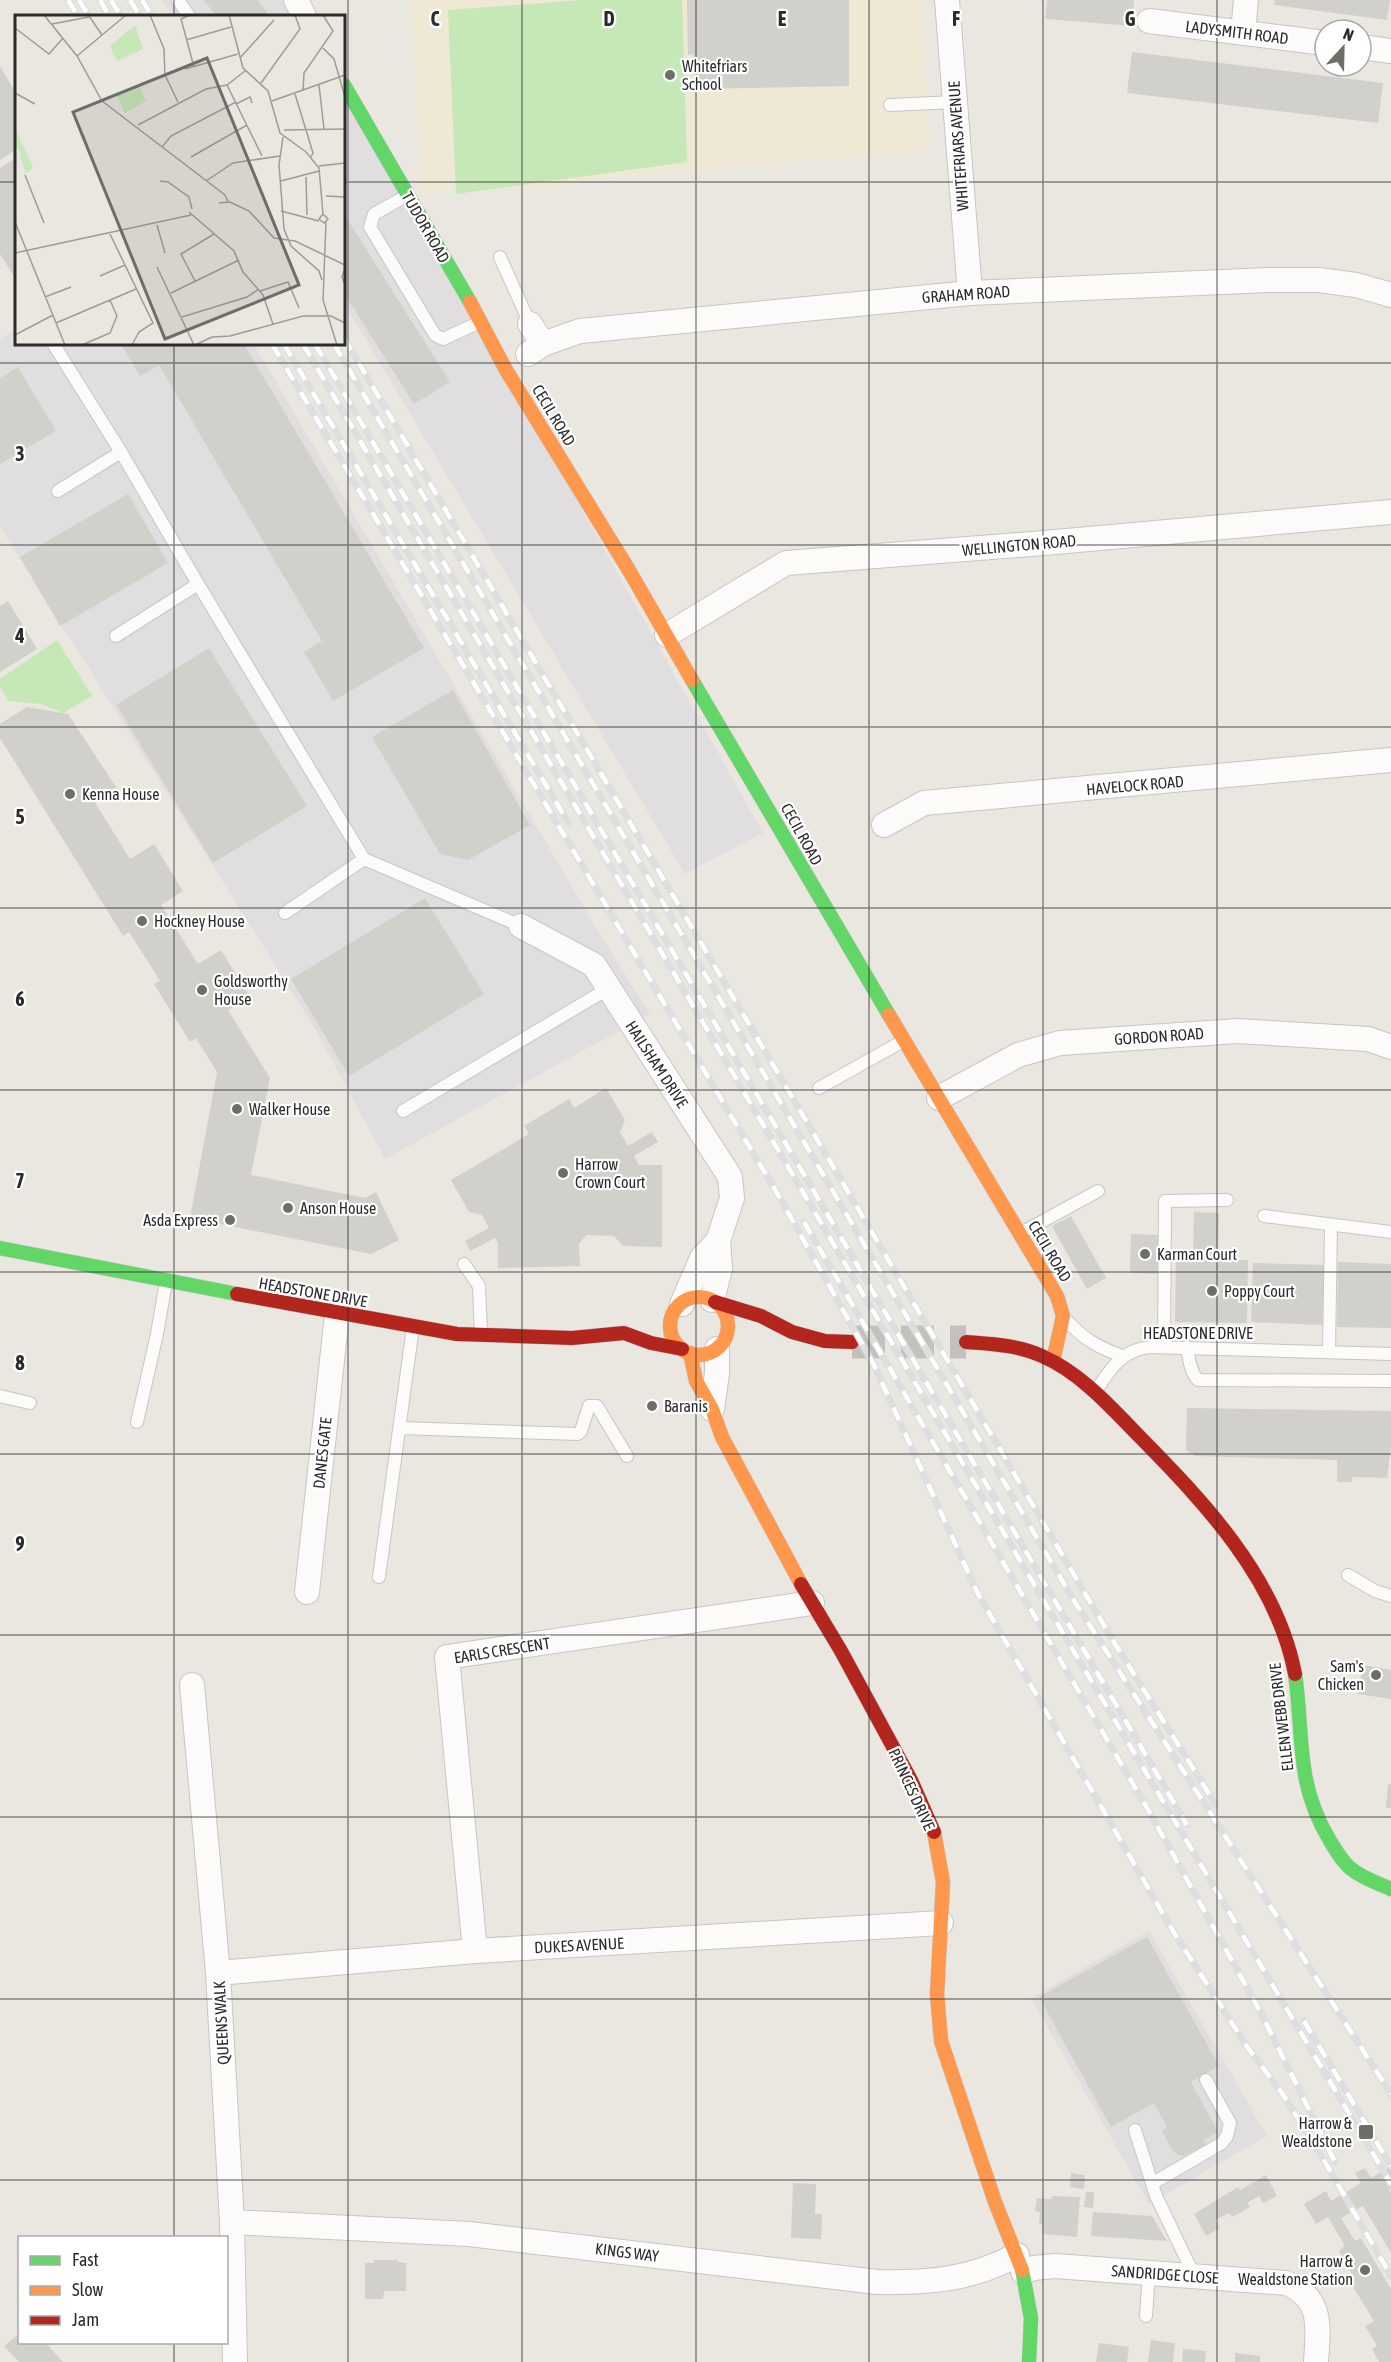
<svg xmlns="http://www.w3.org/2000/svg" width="1391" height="2362" font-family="'Asap Condensed',sans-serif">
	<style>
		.industrial { fill: #e1dedf }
		.education { fill: #eee8d4 }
		.green { fill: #c6e8b6 }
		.building { fill: #d2d0cb }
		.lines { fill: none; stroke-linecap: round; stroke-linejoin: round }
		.secondary-tunnel { stroke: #c4c1bc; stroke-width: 33; stroke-dasharray: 33 16; stroke-linecap: butt }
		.lane-casing { stroke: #c7c6c6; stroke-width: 14 }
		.street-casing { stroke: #c7c6c6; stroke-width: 26 }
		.fast-casing { stroke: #c7c6c6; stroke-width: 15 }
		.slow-casing { stroke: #c7c6c6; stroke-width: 15 }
		.jam-casing { stroke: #c7c6c6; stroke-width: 15 }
		.lane { stroke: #fcfbfa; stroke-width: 12 }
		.street { stroke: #fcfbfa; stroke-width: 24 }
		.fast { stroke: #63d668; stroke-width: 14 }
		.slow { stroke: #ff974d; stroke-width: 14 }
		.jam { stroke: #b3261e; stroke-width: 14 }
		.rail-casing { stroke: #dddedf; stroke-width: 7 }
		.rail { stroke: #fff; stroke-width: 4.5; stroke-dasharray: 14; stroke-linecap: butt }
		.grid { fill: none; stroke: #2b2b2b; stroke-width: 1.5; stroke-opacity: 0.55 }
		.poi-dot { fill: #6e6d6a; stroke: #fff; stroke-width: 2 }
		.labels { text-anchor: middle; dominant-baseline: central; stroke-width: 4.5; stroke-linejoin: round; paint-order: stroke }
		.street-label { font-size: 16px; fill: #2b2b2b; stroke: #fff }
		.poi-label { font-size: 16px; fill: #2b2b2b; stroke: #fff; text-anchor: start }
		.inset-road { fill: none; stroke: #9e9c98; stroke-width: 1.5 }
		.view { fill: #6e6d6a; fill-opacity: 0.15; stroke: #6e6d6a; stroke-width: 3 }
		.inset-edge { fill: none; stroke: #2b2b2b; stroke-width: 3 }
		.grid-label { font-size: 20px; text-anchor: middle; font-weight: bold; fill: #2b2b2b; stroke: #fff; stroke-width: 4.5; stroke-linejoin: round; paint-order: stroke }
	</style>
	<rect width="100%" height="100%" fill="#eae7e0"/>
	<path class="industrial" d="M 162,0 L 296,0 L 305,16 L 172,16 Z
		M 344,85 L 763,833 L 685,874 L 344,303 Z
		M 16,329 L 16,344 L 254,344 L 595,926 L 650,1014 L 385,1159 L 314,1027 L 0,527 L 0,339 Z
		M 1149,1931 L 1267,2136 L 1149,2204 L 1031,1998 Z"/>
	<path class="education" d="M 409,0 L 920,0 L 931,150 L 672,173 L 607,177 L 546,190 L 515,189 L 485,184 L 424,195 L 411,173 L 422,168 Z"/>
	<path class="green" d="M 583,0 L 682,0 L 687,162 L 456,194 L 448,10 Z
		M 57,640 L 92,696 L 63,713 L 41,704 L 8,701 L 0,686 L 0,679 Z"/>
	<path class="building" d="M 204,0 L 258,0 L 269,16 L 216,16 Z
		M 687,0 L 849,0 L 849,86 L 694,89 L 693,54 L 688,55 Z
		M 1047,0 L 1134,0 L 1132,26 L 1045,19 Z
		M 1275,0 L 1390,0 L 1387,20 L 1274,5 Z
		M 1132,52 L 1383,83 L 1378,123 L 1127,93 Z
		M 0,66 L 16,93 L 16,150 L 0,160 Z
		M 16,158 L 16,280 L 0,254 L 0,168 Z
		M 344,214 L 450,382 L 414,404 L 344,293 Z
		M 121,344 L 244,344 L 424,648 L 333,701 L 304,652 L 322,641 L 159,365 L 140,376 Z
		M 18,367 L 56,431 L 0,464 L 0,378 Z
		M 128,494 L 168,563 L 60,626 L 20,557 Z
		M 8,601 L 37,649 L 0,672 L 0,606 Z
		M 209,648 L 307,806 L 213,863 L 116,705 Z
		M 453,690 L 530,825 L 468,860 L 440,854 L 372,737 Z
		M 27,707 L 68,714 L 116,787 L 94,801 L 130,859 L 154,844 L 183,891 L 161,905 L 198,964 L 221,950 L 250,997 L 228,1010 L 270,1078 L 251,1175 L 365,1198 L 376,1192 L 399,1240 L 371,1254 L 190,1218 L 217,1072 L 196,1038 L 190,1042 L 154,984 L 160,981 L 129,932 L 123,936 L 0,738 L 0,724 Z
		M 425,898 L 484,994 L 349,1076 L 291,979 Z
		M 606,1088 L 625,1120 L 620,1132 L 628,1146 L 652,1132 L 658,1142 L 634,1156 L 639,1165 L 662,1165 L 662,1247 L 623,1246 L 614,1236 L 586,1235 L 579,1244 L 580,1266 L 498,1268 L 498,1243 L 495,1238 L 470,1251 L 465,1241 L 489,1228 L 482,1215 L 469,1212 L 451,1180 L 529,1134 L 524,1126 L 569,1099 L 574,1108 Z
		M 1194,1212 L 1219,1213 L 1218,1259 L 1248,1260 L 1247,1323 L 1175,1322 L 1176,1254 L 1193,1254 Z
		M 1071,1216 L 1106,1278 L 1087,1289 L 1052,1226 Z
		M 1131,1234 L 1160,1235 L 1158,1274 L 1130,1273 Z
		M 1338,1262 L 1391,1264 L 1391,1328 L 1337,1327 Z
		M 1253,1263 L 1325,1265 L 1322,1325 L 1251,1322 Z
		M 1187,1408 L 1391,1411 L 1391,1445 L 1387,1478 L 1352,1477 L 1352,1482 L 1337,1482 L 1337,1460 L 1195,1456 L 1186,1450 Z
		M 1363,1665 L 1391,1670 L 1391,1699 L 1358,1694 Z
		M 1388,1784 L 1391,1784 L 1391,1808 L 1386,1808 Z
		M 1147,1937 L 1219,2066 L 1191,2082 L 1218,2132 L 1203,2140 L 1206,2145 L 1184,2156 L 1178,2155 L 1172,2150 L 1162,2131 L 1167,2127 L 1154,2103 L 1111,2127 L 1039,1997 Z
		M 1391,2166 L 1391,2189 L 1389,2190 L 1391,2193 L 1391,2253 L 1363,2206 L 1341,2218 L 1355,2241 L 1361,2238 L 1391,2289 L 1391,2362 L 1379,2362 L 1372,2349 L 1377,2346 L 1365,2326 L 1374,2321 L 1349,2280 L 1354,2277 L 1339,2251 L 1345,2246 L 1328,2217 L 1316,2224 L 1304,2204 L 1326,2191 L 1331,2201 L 1361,2183 L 1355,2173 L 1365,2168 L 1371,2178 Z
		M 1071,2173 L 1085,2175 L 1084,2189 L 1070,2187 Z
		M 1266,2175 L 1277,2196 L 1263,2203 L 1259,2196 L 1247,2203 L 1250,2207 L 1232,2217 L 1229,2213 L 1215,2220 L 1220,2228 L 1206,2236 L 1194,2214 L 1238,2187 L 1240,2190 Z
		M 793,2183 L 816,2184 L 815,2214 L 822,2214 L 821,2239 L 791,2238 Z
		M 1086,2192 L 1094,2192 L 1093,2208 L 1084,2207 Z
		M 1052,2196 L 1080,2197 L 1077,2237 L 1042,2234 L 1043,2224 L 1039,2224 L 1040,2212 L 1035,2211 L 1037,2198 L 1051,2199 Z
		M 1093,2212 L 1152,2216 L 1167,2241 L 1091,2236 Z
		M 374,2260 L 398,2260 L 398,2262 L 406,2263 L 406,2291 L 384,2291 L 383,2299 L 365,2299 L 365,2263 L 374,2263 Z
		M 20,2333 L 20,2343 L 46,2343 L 63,2362 L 19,2362 L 4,2346 Z
		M 1151,2340 L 1175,2343 L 1173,2362 L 1148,2362 Z
		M 1099,2343 L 1129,2347 L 1127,2362 L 1096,2362 Z
		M 1183,2349 L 1206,2351 L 1205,2362 L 1182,2362 Z
		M 1235,2353 L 1260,2356 L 1260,2362 L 1235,2362 Z"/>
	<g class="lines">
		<path class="secondary-tunnel" d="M 852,1342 L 966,1342"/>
		<g class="lane-casing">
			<path id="lane" d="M 178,0 L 189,16
				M 890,105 L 955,102
				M 406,196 L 374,214 L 370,227 L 435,335 L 443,339 L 480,322
				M 500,257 L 530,324
				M 56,344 L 54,345 L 121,452 L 198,584 L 364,859 L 521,926
				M 58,491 L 121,452
				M 116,636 L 198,584
				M 285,913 L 364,859
				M 819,1088 L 903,1041
				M 403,1111 L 609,988
				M 1264,1216 L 1391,1232
				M 1021,1233 L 1098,1191
				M 464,1264 L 479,1286 L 481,1334
				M 1066,1320 C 1084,1339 1097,1347 1122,1356
				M 1164,1347 L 1165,1201 L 1227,1200
				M 1187,1347 C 1189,1358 1190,1372 1198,1380 L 1391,1381
				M 1329,1352 L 1331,1225
				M 1095,1392 C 1110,1370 1121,1350 1150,1347 L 1391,1354
				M 0,1396 L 30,1403
				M 137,1422 L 157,1334 L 166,1282
				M 400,1428 L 578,1434 L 581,1431 L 589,1406 L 597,1406 L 627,1456
				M 1348,1575 L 1375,1591 L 1391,1596
				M 379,1577 L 413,1327
				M 1135,2130 L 1156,2196 L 1194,2275
				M 1153,2183 L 1222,2143 L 1227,2136 L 1230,2123 L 1206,2080
				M 1146,2316 L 1149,2273"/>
		</g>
		<g class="street-casing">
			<path id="street" d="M 296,0 L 304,16
				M 947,0 L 970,293
				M 1149,21 L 1325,43
				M 1243,33 L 1246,0
				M 1361,47 L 1391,51
				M 530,324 L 543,344
				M 528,354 L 543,344 L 580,331 L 970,293 L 1268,280 L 1319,280 L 1356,285 L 1391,295
				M 667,635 L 786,563 L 1044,543 L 1391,512
				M 884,825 L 924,803 L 1391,760
				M 521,926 L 594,965 L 730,1177 L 732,1198 L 718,1241 L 720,1269 L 712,1300
				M 939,1098 L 1018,1055 L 1060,1043 L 1238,1031 L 1368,1039 L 1391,1047
				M 682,1304 L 702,1258 L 718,1241
				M 712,1409 L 717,1373 L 717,1349
				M 307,1592 L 337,1314
				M 192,1685 L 218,1973 L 232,2222 L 235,2362
				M 475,1951 L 447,1657 L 812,1603
				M 218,1973 L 475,1951 L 941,1923
				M 232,2222 L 469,2234 L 877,2282 C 929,2283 970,2280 1017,2255
				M 1023,2272 L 1034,2268 L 1055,2266 L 1286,2283 C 1324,2298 1318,2329 1316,2362"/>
		</g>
		<g class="fast-casing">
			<path id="fast" d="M 344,85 L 470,302
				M 692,680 L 889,1015
				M 0,1248 L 237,1294
				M 1295,1674 C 1304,1736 1295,1782 1329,1839 C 1335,1849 1341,1860 1350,1868 C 1362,1878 1377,1883 1391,1889
				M 1022,2270 L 1031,2318 L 1029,2362"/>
		</g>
		<g class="slow-casing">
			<path id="slow" d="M 470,302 L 506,370 L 630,572 L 692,680
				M 889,1015 L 1057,1296 L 1063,1316 L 1053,1361
				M670 1326a29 29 0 1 1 58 0a29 29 0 1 1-58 0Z
				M 690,1353 L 696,1381 L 712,1409 L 722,1437 L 801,1584
				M 934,1832 L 943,1882 L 937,1994 L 941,2041 L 995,2202 L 1022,2270"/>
		</g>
		<g class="jam-casing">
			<path id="jam" d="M 237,1294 L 457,1334 L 572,1338 L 624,1333 L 651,1343 L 682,1349
				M 715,1302 L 761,1316 L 792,1332 L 825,1341 L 852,1342
				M 966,1342 C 992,1344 1018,1345 1042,1356 C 1079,1372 1109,1405 1137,1434 C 1203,1501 1277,1578 1295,1674
				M 801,1584 L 841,1651 L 911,1780 L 934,1832"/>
		</g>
		<use href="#lane" class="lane"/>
		<use href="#street" class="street"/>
		<use href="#fast" class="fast"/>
		<use href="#slow" class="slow"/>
		<use href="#jam" class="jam"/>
		<g class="rail-casing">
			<path id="rail" d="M 68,0 L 78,16
				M 79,0 L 89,16
				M 100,0 L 109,16
				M 111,0 L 121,16
				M 130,0 L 140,16
				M 142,0 L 152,16
				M 344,338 L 1112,1639 L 1216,1805
				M 272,344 L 777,1193 L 874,1365 L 977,1592 L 1173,1931 L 1248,2048 L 1282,2093 L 1322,2157 L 1391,2276
				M 284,344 L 569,824
				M 303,344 L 1064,1635 L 1391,2184
				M 315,344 L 1187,1825
				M 334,344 L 1076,1604 L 1391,2094
				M 804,1222 L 1150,1813 L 1261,2013 L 1335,2162
				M 1304,2021 L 1391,2166"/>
		</g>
		<use href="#rail" class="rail"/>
	</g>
	<path class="grid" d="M 174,0 L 174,16M 348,0 L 348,2362M 522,0 L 522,2362M 696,0 L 696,2362M 869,0 L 869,2362M 1043,0 L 1043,2362M 1217,0 L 1217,2362M 0,182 L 16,182M 344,182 L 1391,182M 174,344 L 174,2238M 0,363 L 1391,363M 0,545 L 1391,545M 0,727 L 1391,727M 0,908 L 1391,908M 0,1090 L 1391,1090M 0,1272 L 1391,1272M 0,1454 L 1391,1454M 0,1635 L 1391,1635M 0,1817 L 1391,1817M 0,1999 L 1391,1999M 0,2180 L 1391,2180M 174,2342 L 174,2362"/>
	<g class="poi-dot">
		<circle cx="670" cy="75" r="6"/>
		<circle cx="70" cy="794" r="6"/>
		<circle cx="142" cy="921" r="6"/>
		<circle cx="202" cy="990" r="6"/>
		<circle cx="237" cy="1109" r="6"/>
		<circle cx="563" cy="1173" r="6"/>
		<circle cx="288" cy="1208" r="6"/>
		<circle cx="230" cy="1220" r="6"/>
		<circle cx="1145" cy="1254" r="6"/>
		<circle cx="1212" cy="1291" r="6"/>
		<circle cx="652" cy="1406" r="6"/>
		<circle cx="1376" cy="1675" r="6"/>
		<rect x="1358" y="2124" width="16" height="16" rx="3"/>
		<circle cx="1365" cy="2270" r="6"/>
	</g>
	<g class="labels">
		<g class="street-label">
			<text transform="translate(1237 32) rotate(7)">LADYSMITH ROAD</text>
			<text transform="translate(958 146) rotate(-94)">WHITEFRIARS AVENUE</text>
			<text transform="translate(426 227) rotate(60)">TUDOR ROAD</text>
			<text transform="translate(966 294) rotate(-4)">GRAHAM ROAD</text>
			<text transform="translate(554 415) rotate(59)">CECIL ROAD</text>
			<text transform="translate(1019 545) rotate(-5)">WELLINGTON ROAD</text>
			<text transform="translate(1135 785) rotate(-5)">HAVELOCK ROAD</text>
			<text transform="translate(802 834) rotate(61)">CECIL ROAD</text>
			<text transform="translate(1159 1036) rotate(-4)">GORDON ROAD</text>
			<text transform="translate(657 1064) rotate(57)">HAILSHAM DRIVE</text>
			<text transform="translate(1050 1251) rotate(59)">CECIL ROAD</text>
			<text transform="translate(313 1292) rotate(10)">HEADSTONE DRIVE</text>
			<text x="1198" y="1333">HEADSTONE DRIVE</text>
			<text transform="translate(322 1453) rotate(-84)">DANES GATE</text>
			<text transform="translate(502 1650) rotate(-9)">EARLS CRESCENT</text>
			<text transform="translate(1281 1717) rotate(-97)">ELLEN WEBB DRIVE</text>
			<text transform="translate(912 1789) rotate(65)">PRINCES DRIVE</text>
			<text transform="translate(579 1945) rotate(-3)">DUKES AVENUE</text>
			<text transform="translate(221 2023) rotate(-93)">QUEENS WALK</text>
			<text transform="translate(627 2252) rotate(7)">KINGS WAY</text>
			<text transform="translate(1165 2274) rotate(4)">SANDRIDGE CLOSE</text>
		</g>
		<g class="poi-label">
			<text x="682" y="66">Whitefriars<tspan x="682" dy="18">School</tspan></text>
			<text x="82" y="794">Kenna House</text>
			<text x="154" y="921">Hockney House</text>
			<text x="214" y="981">Goldsworthy<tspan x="214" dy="18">House</tspan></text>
			<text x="249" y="1109">Walker House</text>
			<text x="575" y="1164">Harrow<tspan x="575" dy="18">Crown Court</tspan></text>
			<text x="300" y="1208">Anson House</text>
			<text x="218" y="1220" text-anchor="end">Asda Express</text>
			<text x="1157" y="1254">Karman Court</text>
			<text x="1224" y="1291">Poppy Court</text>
			<text x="664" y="1406">Baranis</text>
			<text x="1364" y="1666" text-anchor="end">Sam's<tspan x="1364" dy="18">Chicken</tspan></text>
			<text x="1352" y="2123" text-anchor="end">Harrow &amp;<tspan x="1352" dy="18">Wealdstone</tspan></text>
			<text x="1353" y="2261" text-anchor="end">Harrow &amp;<tspan x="1353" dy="18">Wealdstone Station</tspan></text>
		</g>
	</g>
	<g transform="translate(15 15)">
		<rect width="330" height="330" fill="#eae7e0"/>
		<path d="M 120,10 L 128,34 L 102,46 L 95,31 ZM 124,70 L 131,86 L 110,98 L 102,80 ZM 1,115 L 18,153 L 11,158 L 4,139 L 9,143 L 0,130 Z" fill="#c6e8b6"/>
		<path class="inset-road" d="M 29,0 L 62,41 L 87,86 L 210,180 L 213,187M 135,0 L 149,34 L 150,60 L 163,87M 175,0 L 166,4 L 179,52M 214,0 L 228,53 L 253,76 L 265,118 L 291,137 L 304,153 L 308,199 L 304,204 L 309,208 L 313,204 L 308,199M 74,1 L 87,20M 37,9 L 74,2M 0,13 L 34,39 L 48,23M 171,25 L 216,12M 308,33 L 319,44 L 330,82M 62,41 L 111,0M 225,43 L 259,5M 170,54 L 223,39M 246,68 L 285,14 L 280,0M 212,70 L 247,141M 304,70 L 309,114M 288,76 L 289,58 L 318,16 L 308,0M 0,78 L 20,89M 280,79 L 298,138 L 296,142M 257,86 L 330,60M 221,89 L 235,82 L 237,88M 123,110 L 191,74 L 212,70 L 230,56M 269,115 L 330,114M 268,122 L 264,150 L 269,214 L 276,231 L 304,256 L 307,265M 147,132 L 156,121 L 221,87M 176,142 L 232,110M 304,151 L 330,148M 10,160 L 29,208M 291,162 L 292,200M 145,166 L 153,167 L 174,182 L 177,194M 191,166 L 218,148 L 265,141M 266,166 L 304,156M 311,181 L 330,182M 204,188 L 215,187 L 234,196 L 259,223 L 280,226 L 330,250M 266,196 L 304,206M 174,197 L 219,236 L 228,257 L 248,280 L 258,309M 0,207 L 50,330M 311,207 L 308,285 L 322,330M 142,210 L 150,238M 95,219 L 138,308 L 124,317 L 117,330M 0,238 L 176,200M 142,252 L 179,330M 330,253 L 327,262 L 330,270M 85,261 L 110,250M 180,266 L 166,239 L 199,219M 245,276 L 273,267 L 284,293M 156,278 L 224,245M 30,282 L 56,272M 167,302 L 232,282 L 244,274M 41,308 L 121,274M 0,320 L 38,300M 67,330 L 95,318 L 102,301 L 95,285M 180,330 L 197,322 L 215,321 L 288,301 L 316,301 L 330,308"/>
		<path class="view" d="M 192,43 L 284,270 L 150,324 L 58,97 Z"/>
		<rect width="330" height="330" class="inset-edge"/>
	</g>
	<g class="grid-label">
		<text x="435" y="26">C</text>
		<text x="609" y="26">D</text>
		<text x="782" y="26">E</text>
		<text x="956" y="26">F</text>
		<text x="1130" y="26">G</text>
		<text x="20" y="461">3</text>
		<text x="20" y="643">4</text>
		<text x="20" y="824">5</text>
		<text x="20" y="1006">6</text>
		<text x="20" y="1188">7</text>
		<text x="20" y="1370">8</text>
		<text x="20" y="1551">9</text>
	</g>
	<rect x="18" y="2236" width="210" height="108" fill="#ffffff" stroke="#aaaaaa" stroke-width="1.5"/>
	<rect x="30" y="2256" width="30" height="9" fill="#63d668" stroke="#aaaaaa" stroke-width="1.5"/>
	<text x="72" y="2266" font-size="18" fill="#2b2b2b">Fast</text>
	<rect x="30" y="2286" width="30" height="9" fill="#ff974d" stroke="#aaaaaa" stroke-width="1.5"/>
	<text x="72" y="2296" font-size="18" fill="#2b2b2b">Slow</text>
	<rect x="30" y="2316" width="30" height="9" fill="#b3261e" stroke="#aaaaaa" stroke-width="1.5"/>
	<text x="72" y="2326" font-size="18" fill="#2b2b2b">Jam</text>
	<g transform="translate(1343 48) rotate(22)"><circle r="28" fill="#ffffff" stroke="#aaaaaa" stroke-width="1.5"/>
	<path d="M0-4.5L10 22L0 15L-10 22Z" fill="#6e6d6a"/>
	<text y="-9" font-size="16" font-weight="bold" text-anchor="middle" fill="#2b2b2b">N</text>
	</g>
</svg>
